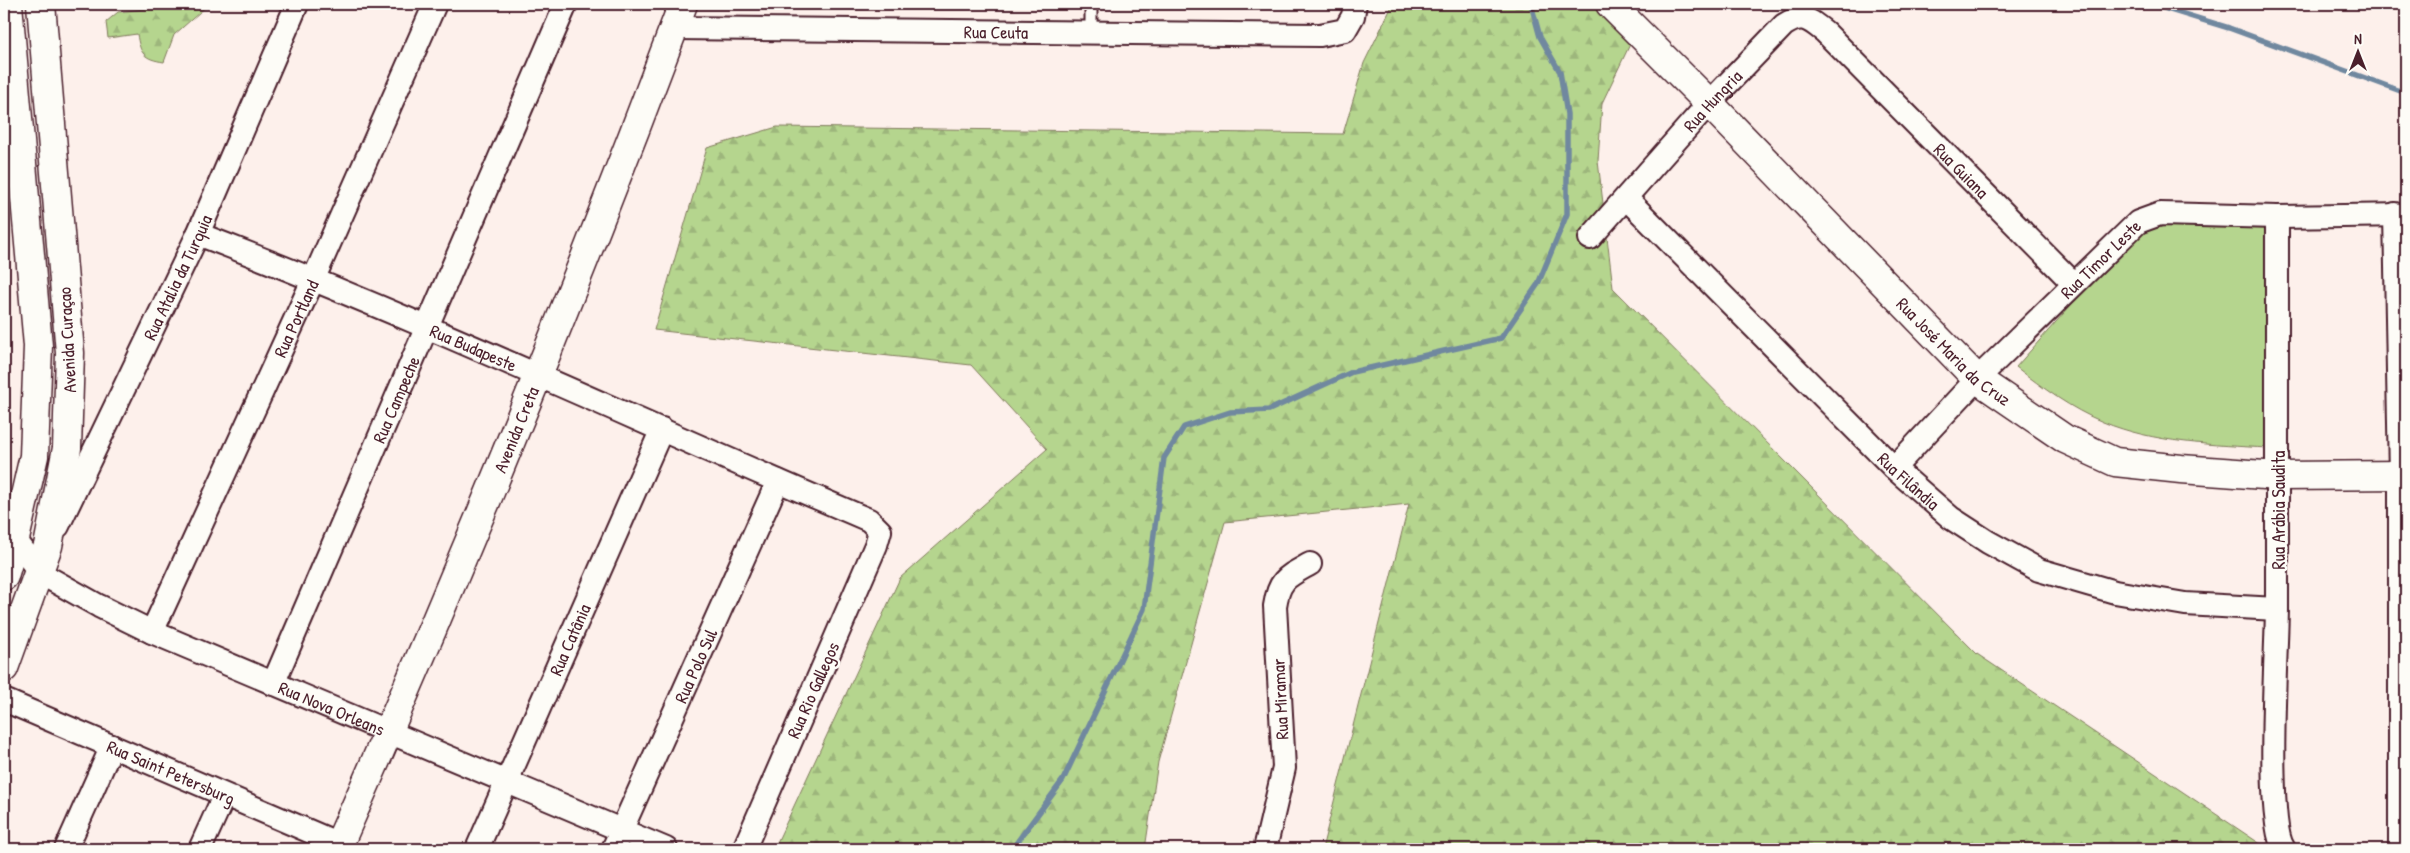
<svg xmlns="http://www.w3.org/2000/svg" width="2410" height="853" font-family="'Patrick Hand',sans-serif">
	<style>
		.green { fill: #b5d58e; stroke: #807a5c }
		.forest { fill: url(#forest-firs); stroke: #807a5c }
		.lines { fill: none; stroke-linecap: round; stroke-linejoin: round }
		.stream { stroke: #70889f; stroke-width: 5.5 }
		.service-casing { stroke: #4a1f2b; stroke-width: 15 }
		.minor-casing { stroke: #4a1f2b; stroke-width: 26 }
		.tertiary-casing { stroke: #4a1f2b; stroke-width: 31 }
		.secondary-casing { stroke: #4a1f2b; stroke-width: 31 }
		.service { stroke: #fdfcf7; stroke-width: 11 }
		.minor { stroke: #fdfcf7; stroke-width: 22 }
		.tertiary { stroke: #fdfcf7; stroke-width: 28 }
		.secondary { stroke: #fdfcf7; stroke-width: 28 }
		.labels { text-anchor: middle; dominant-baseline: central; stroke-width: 5; stroke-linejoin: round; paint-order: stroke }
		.street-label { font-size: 18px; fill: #4a1f2b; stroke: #fdfcf7 }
	</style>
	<defs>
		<pattern id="forest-firs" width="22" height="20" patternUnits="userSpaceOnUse" patternTransform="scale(1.25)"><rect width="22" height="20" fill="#b5d58e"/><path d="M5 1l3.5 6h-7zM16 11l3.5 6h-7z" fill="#9db67b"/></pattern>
	</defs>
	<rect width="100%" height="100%" fill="#fdf0eb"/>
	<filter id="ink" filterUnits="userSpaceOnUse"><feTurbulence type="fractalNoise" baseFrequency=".02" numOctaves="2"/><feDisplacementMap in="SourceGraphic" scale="10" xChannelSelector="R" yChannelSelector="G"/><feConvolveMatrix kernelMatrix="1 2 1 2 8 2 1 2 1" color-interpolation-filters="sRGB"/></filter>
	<g filter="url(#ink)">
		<path class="green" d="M 2165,226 L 2268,227 L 2268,448 C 2213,445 2154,443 2103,422 C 2071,409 2043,388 2016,367 L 2071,305 L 2129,245 L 2146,231 Z"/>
		<path class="forest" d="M 141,4 L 209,4 L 174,35 L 164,62 C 144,59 140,54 137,34 L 108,38 L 106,22 L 118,12 L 145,9 Z
			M 1393,4 L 1598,4 L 1633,38 L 1602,103 L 1598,161 L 1613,288 L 1977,654 L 2268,849 L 1322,849 L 1409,504 L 1225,522 L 1158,762 L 1145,849 L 774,849 L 900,578 L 1047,449 L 971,365 L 654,330 L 707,148 L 777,127 L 1343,134 L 1364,63 Z"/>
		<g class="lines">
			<path class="stream" d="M 2151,4 L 2229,28 L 2406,93
				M 1012,849 L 1063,780 L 1144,609 L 1164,458 L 1184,427 L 1230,412 L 1269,410 L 1352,372 L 1501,338 L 1538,284 L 1567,214 L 1567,114 L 1560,72 L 1540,37 L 1531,4"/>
			<g class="service-casing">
				<path id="service" d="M 1091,33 L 1091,4"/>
			</g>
			<g class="minor-casing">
				<g id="minor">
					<path id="s1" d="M 674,28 L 1320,35 L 1345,30 L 1353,16 L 1355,4"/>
					<path id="s2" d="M 1626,198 L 1894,468 L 1951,518 L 1988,542 L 2039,570 L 2115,592 L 2185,604 L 2277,609"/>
					<path d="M 2395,214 L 2400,475 L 2400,849"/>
					<path d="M 2277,217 C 2278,346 2278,476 2277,606 C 2277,648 2265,822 2284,849"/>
					<path id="s3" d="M 198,234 C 426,321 645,425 869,520 L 880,531 L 876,545 L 744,849"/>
					<path id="s4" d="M 1590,238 L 1709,103 L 1784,25 C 1803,13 1808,19 1825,32 L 2074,284"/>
					<path id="s5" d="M 1894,468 L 1977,379 L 2138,222 L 2160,214 L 2277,217 L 2406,215"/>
					<path id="s6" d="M 58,526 L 198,234 L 297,4"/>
					<path id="s7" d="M 15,539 L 40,573 L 99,606 L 152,632 L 666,849"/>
					<path id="s8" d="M 152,632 L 314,278 L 435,4"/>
					<path id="s9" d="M 273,684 L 566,4"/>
					<path id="s10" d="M 4,700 L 339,844"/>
					<path d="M 66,849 L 112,746"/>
					<path d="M 200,849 L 224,796"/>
					<path id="s11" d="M 477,849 L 662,429"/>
					<path id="s12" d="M 613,849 L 778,481"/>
					<path d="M 1265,849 L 1284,768 L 1275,606 C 1279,579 1287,577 1310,564"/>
				</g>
			</g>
			<g class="tertiary-casing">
				<g id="tertiary">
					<path id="s13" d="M 1610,4 L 1709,103 L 1977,379 L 2065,439 L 2115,462 L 2181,469 L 2278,476 L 2406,475"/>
					<path id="s14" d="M 337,849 C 460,571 576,288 683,4"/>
				</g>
			</g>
			<g class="secondary-casing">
				<path id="secondary" d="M 4,576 L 15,539 L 34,456 L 38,346 L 8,4
					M 4,668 L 48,546 L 67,448 L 70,353 L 41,4"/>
			</g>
			<use href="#service" class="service"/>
			<use href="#minor" class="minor"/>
			<use href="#tertiary" class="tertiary"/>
			<use href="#secondary" class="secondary"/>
		</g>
	</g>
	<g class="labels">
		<g class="street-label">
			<text stroke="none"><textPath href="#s1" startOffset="322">Rua Ceuta</textPath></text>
			<text stroke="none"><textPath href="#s4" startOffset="184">Rua Hungria</textPath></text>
			<text stroke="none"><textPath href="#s4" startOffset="529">Rua Guiana</textPath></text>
			<text stroke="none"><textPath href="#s5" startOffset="294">Rua Timor Leste</textPath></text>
			<text stroke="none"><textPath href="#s6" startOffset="276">Rua Atalia da Turquia</textPath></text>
			<text stroke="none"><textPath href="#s8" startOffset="345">Rua Portland</textPath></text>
			<text transform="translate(67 340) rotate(-93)">Avenida Curaçao</text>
			<text stroke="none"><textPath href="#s3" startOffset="298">Rua Budapeste</textPath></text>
			<text stroke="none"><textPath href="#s13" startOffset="489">Rua José Maria da Cruz</textPath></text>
			<text stroke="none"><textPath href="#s9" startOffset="310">Rua Campeche</textPath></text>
			<text stroke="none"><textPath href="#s14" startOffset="456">Avenida Creta</textPath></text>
			<text stroke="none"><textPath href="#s2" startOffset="400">Rua Filândia</textPath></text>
			<text transform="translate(2278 510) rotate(-90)">Rua Arábia Saudita</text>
			<text stroke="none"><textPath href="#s11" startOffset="229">Rua Catânia</textPath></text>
			<text stroke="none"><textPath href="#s12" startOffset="201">Rua Polo Sul</textPath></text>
			<text transform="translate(813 690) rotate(-66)">Rua Rio Gallegos</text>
			<text transform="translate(1280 699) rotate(-93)">Rua Miramar</text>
			<text stroke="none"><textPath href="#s7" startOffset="364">Rua Nova Orleans</textPath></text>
			<text stroke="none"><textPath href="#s10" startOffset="182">Rua Saint Petersburg</textPath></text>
		</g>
	</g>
	<rect width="2410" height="853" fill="none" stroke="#fdfcf7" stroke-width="20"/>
	<rect x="10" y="10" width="2390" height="833" fill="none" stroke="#4a1f2b" stroke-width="2" filter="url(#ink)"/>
	<g transform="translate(2358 52)" stroke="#fdfcf7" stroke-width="4" paint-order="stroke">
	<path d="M0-4L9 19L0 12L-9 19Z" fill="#4a1f2b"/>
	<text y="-8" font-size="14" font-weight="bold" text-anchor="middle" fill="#4a1f2b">N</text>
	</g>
</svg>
